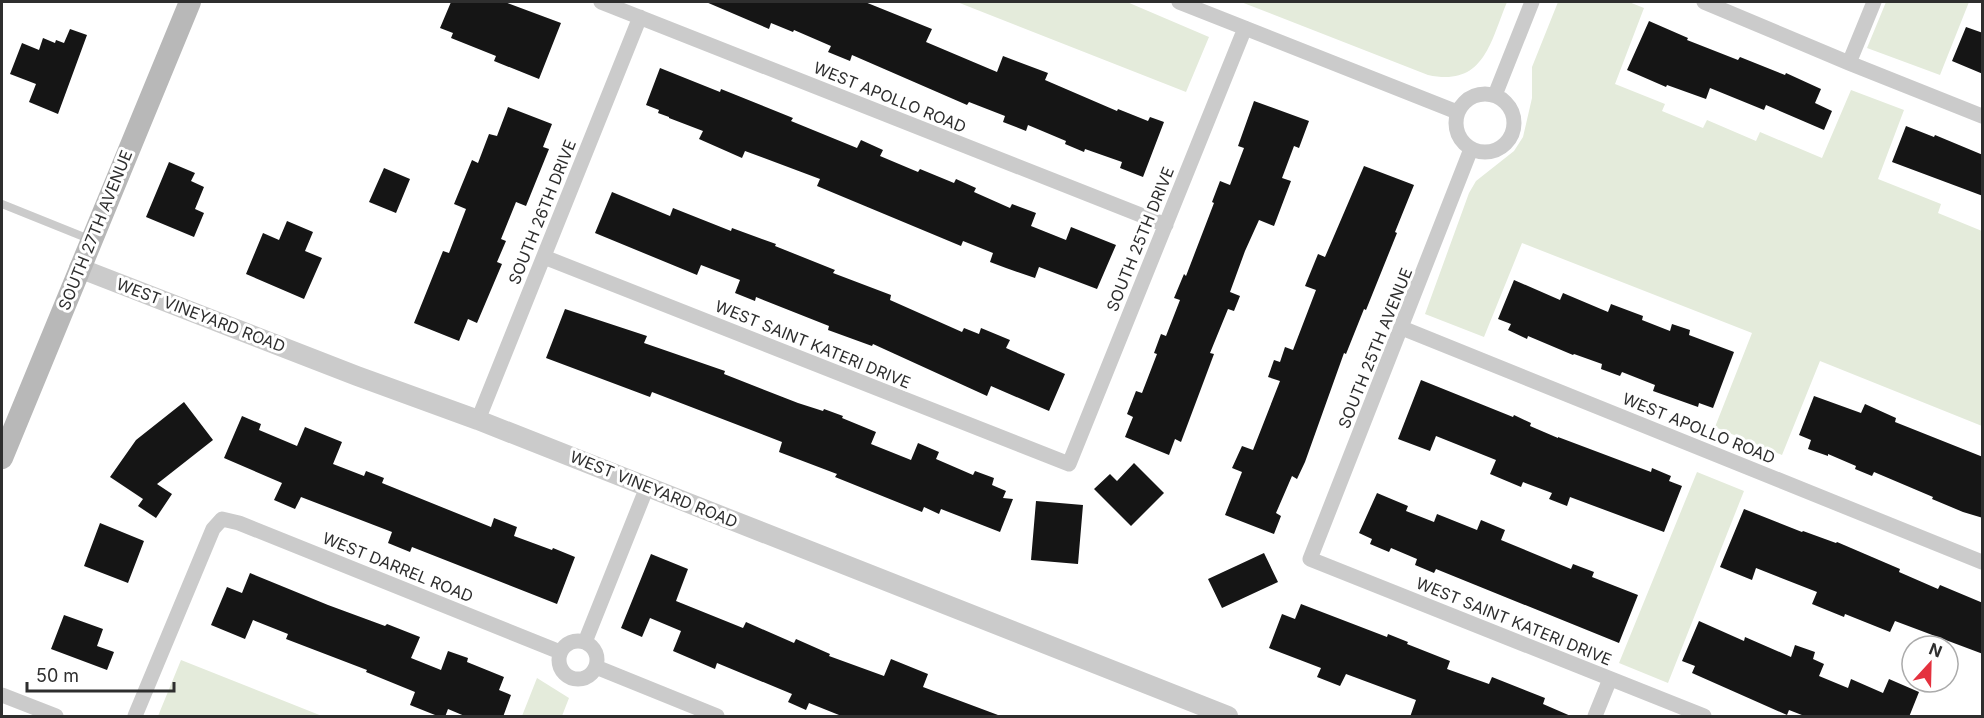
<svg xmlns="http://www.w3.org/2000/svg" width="1984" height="718" font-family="Inter,sans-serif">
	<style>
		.green { fill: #e4ebdb }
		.building { fill: #151515 }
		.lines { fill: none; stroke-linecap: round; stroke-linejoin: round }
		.service { stroke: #cbcbcb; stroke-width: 8 }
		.minor { stroke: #cbcbcb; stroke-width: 15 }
		.tertiary { stroke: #cbcbcb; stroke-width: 20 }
		.secondary { stroke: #b8b8b8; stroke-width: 22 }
		.labels { text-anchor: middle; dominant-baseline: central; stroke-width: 6; stroke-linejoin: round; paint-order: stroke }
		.street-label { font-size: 16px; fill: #2e2e2e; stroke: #fff }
	</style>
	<rect width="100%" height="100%" fill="#fff"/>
	<path class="green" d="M 957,2 L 1127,2 L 1209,37 L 1186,92 Z
		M 1241,2 L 1450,3 L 1507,2 C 1490,43 1484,87 1428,75 Z
		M 1558,2 L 1629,2 L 1644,8 L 1615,84 L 1665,104 L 1662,111 L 1703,128 L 1707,120 L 1756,141 L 1760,132 L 1822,158 L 1851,90 L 1904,110 L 1878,179 L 1941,204 L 1938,213 L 1982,231 L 1982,426 L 1820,361 L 1782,455 L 1715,427 L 1752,333 L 1522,243 L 1484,337 L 1425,314 L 1469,193 L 1476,181 L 1514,151 L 1523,137 L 1532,98 L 1532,67 Z
		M 1886,2 L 1969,2 L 1940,75 L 1867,48 Z
		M 1697,472 L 1744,491 L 1668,683 L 1619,663 Z
		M 181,660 L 322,716 L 158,716 Z
		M 537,678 L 569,698 L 562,716 L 522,716 Z"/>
	<path class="building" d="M 451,2 L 505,2 L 561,23 L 539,79 L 494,61 L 496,56 L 451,38 L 453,33 L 440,28 Z
		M 706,2 L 865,2 L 932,29 L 926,42 L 997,72 L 1003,56 L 1048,73 L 1045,80 L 1117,111 L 1118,109 L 1148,121 L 1150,117 L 1164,122 L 1143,177 L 1120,168 L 1122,162 L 1085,149 L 1084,152 L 1065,144 L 1066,141 L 1028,125 L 1026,131 L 1003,122 L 1005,116 L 969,102 L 967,105 L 852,55 L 850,61 L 828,52 L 831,46 L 794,30 L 793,32 L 771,23 L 769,29 Z
		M 1649,21 L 1688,38 L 1687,40 L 1738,60 L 1740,57 L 1785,75 L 1786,73 L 1821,89 L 1815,103 L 1832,111 L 1824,130 L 1766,105 L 1764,110 L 1710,88 L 1706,99 L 1667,85 L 1666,87 L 1627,70 Z
		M 1966,27 L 1983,33 L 1983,74 L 1952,61 Z
		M 70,29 L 87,35 L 58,114 L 29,102 L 36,84 L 10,74 L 22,43 L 39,50 L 43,38 L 55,43 L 56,40 L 64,43 Z
		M 660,68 L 720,92 L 721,89 L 793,118 L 791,121 L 857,148 L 861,140 L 883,150 L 880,156 L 918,172 L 920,169 L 954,183 L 956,179 L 976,188 L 974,192 L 1010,208 L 1012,204 L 1036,213 L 1031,226 L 1066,240 L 1071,227 L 1116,245 L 1097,289 L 1039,267 L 1035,278 L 1006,268 L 990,262 L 993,253 L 963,241 L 961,246 L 817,186 L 820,179 L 745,151 L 742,158 L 699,139 L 703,131 L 669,118 L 669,117 L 658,113 L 659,110 L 646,105 Z
		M 1254,101 L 1309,121 L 1299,148 L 1294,146 L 1282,178 L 1291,181 L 1274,226 L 1259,220 L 1245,251 L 1230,292 L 1240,296 L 1234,311 L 1228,309 L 1210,353 L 1214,354 L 1181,442 L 1175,439 L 1169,455 L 1125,437 L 1133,417 L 1127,414 L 1136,391 L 1142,393 L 1157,354 L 1154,353 L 1161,334 L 1166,336 L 1180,300 L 1174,298 L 1184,274 L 1186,276 L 1214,203 L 1212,202 L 1220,181 L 1230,185 L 1244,148 L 1238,146 Z
		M 508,107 L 552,124 L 543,147 L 549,149 L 526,206 L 516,202 L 501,239 L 506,241 L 497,262 L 502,264 L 477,323 L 468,319 L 459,341 L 414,323 L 443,251 L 449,253 L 466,209 L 454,204 L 472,160 L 478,163 L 489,134 L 497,136 Z
		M 1906,126 L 1934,137 L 1935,135 L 1983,155 L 1983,196 L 1892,162 Z
		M 169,162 L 195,173 L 191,181 L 204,187 L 195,209 L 204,213 L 194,237 L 146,217 Z
		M 1364,166 L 1414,185 L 1395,232 L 1397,233 L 1366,310 L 1364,309 L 1346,354 L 1344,353 L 1305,462 L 1297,479 L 1292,476 L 1276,513 L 1281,516 L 1274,534 L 1225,515 L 1242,472 L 1232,468 L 1242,446 L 1253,450 L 1280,381 L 1268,377 L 1274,360 L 1280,362 L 1285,347 L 1293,350 L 1316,290 L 1305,286 L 1318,254 L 1325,257 Z
		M 384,168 L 410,179 L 396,213 L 369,202 Z
		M 612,192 L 670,216 L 673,208 L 731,231 L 732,228 L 776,244 L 775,246 L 835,270 L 833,273 L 891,295 L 890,300 L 962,332 L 964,328 L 979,334 L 981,328 L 1010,340 L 1006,348 L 1065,374 L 1049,411 L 991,386 L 987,396 L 873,344 L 872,346 L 828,330 L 829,326 L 756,297 L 755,301 L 735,293 L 740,280 L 701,265 L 697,275 L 595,233 Z
		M 287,221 L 313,232 L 305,251 L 322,258 L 304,299 L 246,274 L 263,233 L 279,240 Z
		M 1514,280 L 1560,300 L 1563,293 L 1608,312 L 1611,304 L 1643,316 L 1642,320 L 1670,331 L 1672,324 L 1690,330 L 1689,335 L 1734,352 L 1713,408 L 1699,403 L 1698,407 L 1653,391 L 1655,385 L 1622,372 L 1620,376 L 1601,369 L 1602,364 L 1574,354 L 1573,355 L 1528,336 L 1527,339 L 1508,330 L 1511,324 L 1498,319 Z
		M 565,309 L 647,336 L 644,343 L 725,371 L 724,374 L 798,403 L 823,411 L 824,409 L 843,416 L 842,418 L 876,432 L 871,444 L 911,460 L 918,443 L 939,452 L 936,459 L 973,475 L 975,471 L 994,478 L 992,485 L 1006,491 L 1003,498 L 1013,499 L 1000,532 L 941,509 L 939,514 L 924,507 L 922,512 L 835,477 L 837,474 L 779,452 L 782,442 L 652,392 L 650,397 L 546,358 Z
		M 1421,380 L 1513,417 L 1514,415 L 1531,423 L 1530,426 L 1558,438 L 1558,437 L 1651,472 L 1652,468 L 1671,476 L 1669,481 L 1682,486 L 1664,532 L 1570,497 L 1567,506 L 1549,499 L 1552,493 L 1523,482 L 1521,487 L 1490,474 L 1496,460 L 1436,436 L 1430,451 L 1398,439 Z
		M 1814,396 L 1861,413 L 1865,404 L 1896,418 L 1895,422 L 1983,457 L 1983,518 L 1963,512 L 1932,499 L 1933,497 L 1874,472 L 1872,476 L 1855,469 L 1856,466 L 1828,454 L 1828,456 L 1808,449 L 1811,440 L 1799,435 Z
		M 184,402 L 213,440 L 157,484 L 172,494 L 156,518 L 138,506 L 143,499 L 110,477 L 136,440 Z
		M 242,416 L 261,424 L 259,430 L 297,446 L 305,427 L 342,442 L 333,464 L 364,476 L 366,471 L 384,478 L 382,483 L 491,527 L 494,518 L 517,527 L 514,536 L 552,550 L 553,548 L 575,557 L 557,604 L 412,547 L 410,552 L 388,543 L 392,532 L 301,497 L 295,509 L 274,500 L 282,483 L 224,458 Z
		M 1134,463 L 1164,493 L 1131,526 L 1094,489 L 1110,474 L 1117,481 Z
		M 1377,493 L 1408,506 L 1406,511 L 1434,522 L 1437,514 L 1477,530 L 1481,520 L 1505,530 L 1501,540 L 1571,569 L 1573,564 L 1594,572 L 1592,577 L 1638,595 L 1619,643 L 1436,569 L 1434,573 L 1415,565 L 1417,559 L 1391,548 L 1389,552 L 1370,544 L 1372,539 L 1359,533 Z
		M 1036,501 L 1083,505 L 1078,564 L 1031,560 Z
		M 1744,509 L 1802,532 L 1803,531 L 1836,543 L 1837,542 L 1900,569 L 1899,572 L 1938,589 L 1940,585 L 1983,603 L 1983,654 L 1895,621 L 1890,632 L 1845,614 L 1844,617 L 1812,604 L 1817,592 L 1756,568 L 1752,580 L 1720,567 Z
		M 100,523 L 144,541 L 128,583 L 84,566 Z
		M 1264,553 L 1278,582 L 1222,608 L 1208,579 Z
		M 651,554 L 688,569 L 676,601 L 743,628 L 746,622 L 794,643 L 796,639 L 830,654 L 829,656 L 884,676 L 891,659 L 928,674 L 923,687 L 998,715 L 997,717 L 844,717 L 809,703 L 806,710 L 788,702 L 792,694 L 717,663 L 715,669 L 673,651 L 681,631 L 650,618 L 642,637 L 621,628 Z
		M 250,573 L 328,605 L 385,626 L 387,624 L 420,637 L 411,658 L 441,670 L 448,651 L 468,658 L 467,662 L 504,677 L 499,690 L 511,695 L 503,717 L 467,717 L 448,709 L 445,717 L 440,717 L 410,705 L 415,692 L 366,672 L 367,670 L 286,639 L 288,634 L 253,620 L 245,639 L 211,625 L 227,587 L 242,593 Z
		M 1301,604 L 1387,637 L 1388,634 L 1408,642 L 1407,644 L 1450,661 L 1447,669 L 1489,684 L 1492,677 L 1545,698 L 1543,704 L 1573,717 L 1410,717 L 1416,700 L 1346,674 L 1340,686 L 1317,677 L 1321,668 L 1269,648 L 1282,614 L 1295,619 Z
		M 64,615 L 103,629 L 97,646 L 114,652 L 107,670 L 51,649 Z
		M 1699,621 L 1744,641 L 1745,637 L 1791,657 L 1795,645 L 1815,652 L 1813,659 L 1824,664 L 1819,676 L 1848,688 L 1851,679 L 1883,693 L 1889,679 L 1919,692 L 1909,717 L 1807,717 L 1789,710 L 1787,715 L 1692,673 L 1695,666 L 1682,661 Z"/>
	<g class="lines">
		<path class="service" d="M 2,204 L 89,239"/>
		<path class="minor" d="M 601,2 L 1166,225
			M 1179,2 L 1457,112
			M 1704,2 L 1849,63 L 1982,116
			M 1849,63 L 1874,2
			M1456 123a29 29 0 1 1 58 0a29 29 0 1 1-58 0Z
			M 1495,95 L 1532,2
			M 1471,149 L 1310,559 L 1704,716
			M 544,257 L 1069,464 L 1245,28
			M 1402,328 L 1982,562
			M 478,420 L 640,17
			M559 660a19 19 0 1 1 38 0a19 19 0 1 1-38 0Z
			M 585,642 L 647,487
			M 596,667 L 717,716
			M 2,695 L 56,716
			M 135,716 L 213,529 L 222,519 L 239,523 L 560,652
			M 1595,716 L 1610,679"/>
		<path class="tertiary" d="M 79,268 L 357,376 L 478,420 L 1228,716"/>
		<path class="secondary" d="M 2,458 L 190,2"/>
	</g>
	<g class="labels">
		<g class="street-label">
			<text transform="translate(890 97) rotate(22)">WEST APOLLO ROAD</text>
			<text transform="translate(542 212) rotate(-68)">SOUTH 26TH DRIVE</text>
			<text transform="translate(95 230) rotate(-68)">SOUTH 27TH AVENUE</text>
			<text transform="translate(1140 239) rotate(-68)">SOUTH 25TH DRIVE</text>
			<text transform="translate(201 315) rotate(21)">WEST VINEYARD ROAD</text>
			<text transform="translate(813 344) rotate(22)">WEST SAINT KATERI DRIVE</text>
			<text transform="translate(1375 348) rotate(-68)">SOUTH 25TH AVENUE</text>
			<text transform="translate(1699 428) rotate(22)">WEST APOLLO ROAD</text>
			<text transform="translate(654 489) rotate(22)">WEST VINEYARD ROAD</text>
			<text transform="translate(398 567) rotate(22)">WEST DARREL ROAD</text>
			<text transform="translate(1514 621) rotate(22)">WEST SAINT KATERI DRIVE</text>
		</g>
	</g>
	<rect width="1984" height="718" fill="none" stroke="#2e2e2e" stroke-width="6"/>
	<g transform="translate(1930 664) rotate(22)"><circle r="28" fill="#ffffff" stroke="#ababab" stroke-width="1.5"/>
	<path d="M0-4.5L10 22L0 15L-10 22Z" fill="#e4313e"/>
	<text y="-9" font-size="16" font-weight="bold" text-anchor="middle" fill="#2e2e2e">N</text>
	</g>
	<path d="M27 682v9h147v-9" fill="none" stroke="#2e2e2e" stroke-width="3"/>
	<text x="36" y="682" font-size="18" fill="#2e2e2e" stroke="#ffffff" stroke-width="4.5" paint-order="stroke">50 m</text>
</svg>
